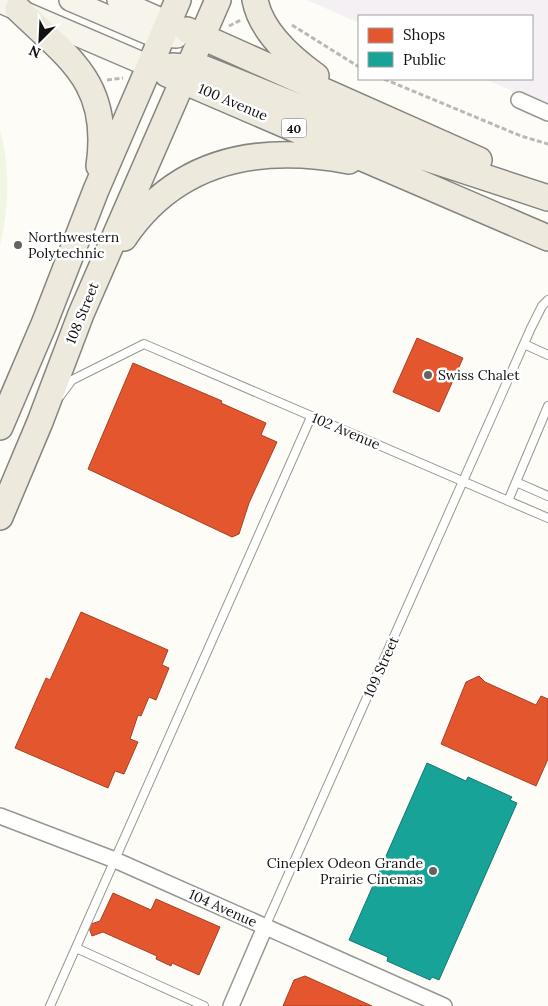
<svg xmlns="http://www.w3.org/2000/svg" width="548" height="1006" font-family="Lora,serif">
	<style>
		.industrial { fill: #f5f0f3 }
		.pitch { fill: #f0f6e1 }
		.shops { fill: #e4572e; stroke: #a54225 }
		.public { fill: #17a398; stroke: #157770 }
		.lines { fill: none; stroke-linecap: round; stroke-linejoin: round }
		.lane-casing { stroke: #979795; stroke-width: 10 }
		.street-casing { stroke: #979795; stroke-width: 18 }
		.secondary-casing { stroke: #8e8d8b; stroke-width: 24 }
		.primary-casing { stroke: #858482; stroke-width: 28 }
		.path { stroke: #b9b9b8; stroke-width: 3; stroke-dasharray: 5 2.5; stroke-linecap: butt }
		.lane { stroke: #fffffe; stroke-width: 8 }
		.street { stroke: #fffffe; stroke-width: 15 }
		.secondary { stroke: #f6f4eb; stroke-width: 21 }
		.primary { stroke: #ede9dc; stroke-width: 25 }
		.poi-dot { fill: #646362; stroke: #fff; stroke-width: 2 }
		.labels { text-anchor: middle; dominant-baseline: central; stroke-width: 5; stroke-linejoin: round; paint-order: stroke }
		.shield { fill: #fff; stroke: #585858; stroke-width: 1 }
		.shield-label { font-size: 12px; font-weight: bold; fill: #111 }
		.street-label { font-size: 14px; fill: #111; stroke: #fff }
		.poi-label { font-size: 14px; fill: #111; stroke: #fff; text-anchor: start }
	</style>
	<rect width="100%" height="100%" fill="#fdfcf7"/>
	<path class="industrial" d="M 307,0 L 548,0 L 548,107 L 485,79 L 532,79 L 532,16 L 359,16 L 359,23 Z"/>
	<path class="pitch" d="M 0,130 C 10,166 9,209 0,245 Z"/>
	<path class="shops" d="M 417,338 L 463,358 L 439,412 L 393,392 Z
		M 133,363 L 222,401 L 221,403 L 266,423 L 261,435 L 277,442 L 249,503 L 239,534 L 232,537 L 88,469 Z
		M 81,612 L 168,650 L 162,665 L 169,668 L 156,700 L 149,697 L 141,716 L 138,715 L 130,739 L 138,742 L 124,774 L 115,771 L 108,788 L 15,748 L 46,678 L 50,680 Z
		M 479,676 L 485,682 L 536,705 L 541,696 L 548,699 L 548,759 L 536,786 L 441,744 L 466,682 Z
		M 113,893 L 151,910 L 156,899 L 220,927 L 199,975 L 172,963 L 171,966 L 156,959 L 157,956 L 103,932 L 92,936 L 88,925 L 100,921 Z
		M 305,976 L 372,1006 L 283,1006 L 294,980 Z"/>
	<path class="public" d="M 427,763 L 466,781 L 468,777 L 512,797 L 510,800 L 517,803 L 439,980 L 432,977 L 430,980 L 387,961 L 388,957 L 349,940 Z"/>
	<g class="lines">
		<g class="lane-casing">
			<path id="lane" d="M 524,344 L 548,355
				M 60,396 L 72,380 L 144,344 L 548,518
				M 516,482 L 548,496
				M 508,501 L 548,406
				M 265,927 L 531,328 L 542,306 L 548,300
				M 76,948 L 204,1006
				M 50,1006 L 311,417"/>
		</g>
		<g class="street-casing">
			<path id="street" d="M 519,100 L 548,113
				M 0,816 L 115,860 L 444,1006
				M 231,1006 L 265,927"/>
		</g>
		<g class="secondary-casing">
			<path id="secondary" d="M 70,0 L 154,36 L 177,37
				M 118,0 L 168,22
				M 0,2 L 149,66"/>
		</g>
		<g class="primary-casing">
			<path id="primary" d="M 255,0 C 261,32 291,58 316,76
				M 18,9 C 71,60 111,84 99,166
				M 187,30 L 479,160
				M 172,66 L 203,68 L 414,154 L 548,198
				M 167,74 L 548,238
				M 124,238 C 177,159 259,144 349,161
				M 0,427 L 44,324 L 96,190 L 178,0
				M 0,517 L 40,422 L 81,314 L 218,0"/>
		</g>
		<path class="path" d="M 292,25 L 359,67
			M 229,26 L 241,20
			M 384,79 L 521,136 L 548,144
			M 107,80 L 123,78"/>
		<use href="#lane" class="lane"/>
		<use href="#street" class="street"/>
		<use href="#secondary" class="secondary"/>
		<use href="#primary" class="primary"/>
	</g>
	<g class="poi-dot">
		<circle cx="18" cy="245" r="5"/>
		<circle cx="428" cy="375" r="5"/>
		<circle cx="433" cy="871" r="5"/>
	</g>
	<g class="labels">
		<rect class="shield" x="281.5" y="118.5" width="25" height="19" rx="4"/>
		<g class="shield-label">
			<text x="294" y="128">40</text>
		</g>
		<g class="street-label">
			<text transform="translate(233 102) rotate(23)">100 Avenue</text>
			<text transform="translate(82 313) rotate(-68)">108 Street</text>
			<text transform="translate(346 431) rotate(23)">102 Avenue</text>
			<text transform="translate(381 667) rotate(-66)">109 Street</text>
			<text transform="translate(223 908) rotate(24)">104 Avenue</text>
		</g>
		<g class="poi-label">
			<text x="28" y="237">Northwestern<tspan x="28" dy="16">Polytechnic</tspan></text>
			<text x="438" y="375">Swiss Chalet</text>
			<text x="423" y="863" text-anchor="end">Cineplex Odeon Grande<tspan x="423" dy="16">Prairie Cinemas</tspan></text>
		</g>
	</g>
	<rect x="358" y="15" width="175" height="65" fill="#ffffff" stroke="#a0a0a0"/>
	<rect x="368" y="28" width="25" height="15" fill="#e4572e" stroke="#a0a0a0"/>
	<text x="403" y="40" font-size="15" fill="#111111">Shops</text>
	<rect x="368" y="52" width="25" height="15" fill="#17a398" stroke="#a0a0a0"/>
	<text x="403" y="65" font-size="15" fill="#111111">Public</text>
	<g transform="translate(40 40) rotate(204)" stroke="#ffffff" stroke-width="4" paint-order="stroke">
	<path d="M0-4L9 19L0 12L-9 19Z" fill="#111111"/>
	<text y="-8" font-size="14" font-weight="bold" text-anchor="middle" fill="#111111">N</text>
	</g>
</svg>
